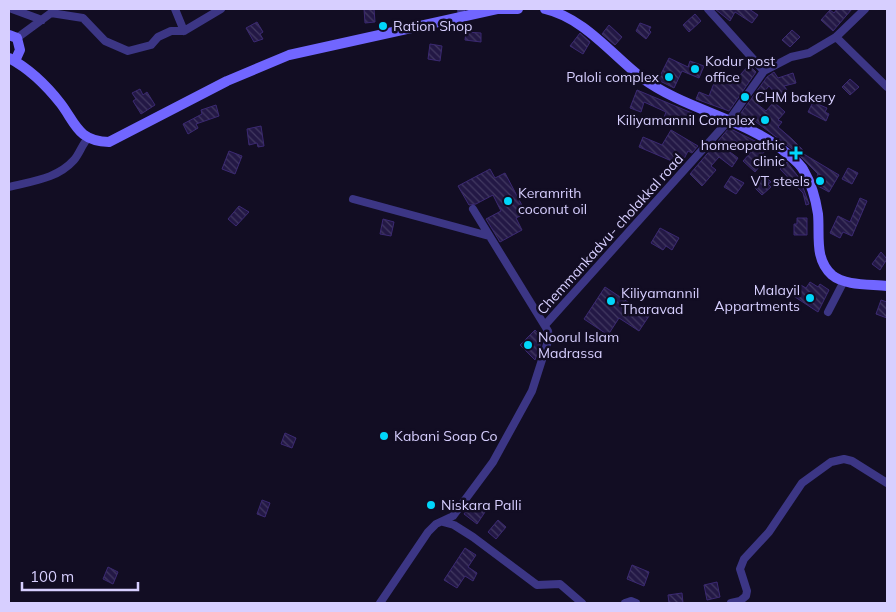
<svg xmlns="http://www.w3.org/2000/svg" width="896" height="612" font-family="Mulish,sans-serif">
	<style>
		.building { fill: url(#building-back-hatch); stroke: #3b2972 }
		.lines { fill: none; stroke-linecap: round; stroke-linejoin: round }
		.street { stroke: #3c3685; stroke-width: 8 }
		.secondary { stroke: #7166ff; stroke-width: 10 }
		.poi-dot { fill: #00d6fa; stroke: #120d23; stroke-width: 2 }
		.labels { text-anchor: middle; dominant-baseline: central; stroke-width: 5; stroke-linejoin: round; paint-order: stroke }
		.poi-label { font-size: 14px; fill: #d7cfff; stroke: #120d23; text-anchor: start }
		.street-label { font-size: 14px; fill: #d7cfff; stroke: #120d23 }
	</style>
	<defs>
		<pattern id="building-back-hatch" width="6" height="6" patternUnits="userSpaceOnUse" patternTransform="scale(1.25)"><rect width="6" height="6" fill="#231845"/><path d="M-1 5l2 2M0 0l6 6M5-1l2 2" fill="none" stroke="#423961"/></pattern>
	</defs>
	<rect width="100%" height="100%" fill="#120d23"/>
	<path class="building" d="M 364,9 L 374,9 L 375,22 L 365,23 Z
		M 715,9 L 749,9 L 758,15 L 752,23 L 735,12 L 730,21 Z
		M 837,9 L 852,9 L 833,31 L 821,20 L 830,10 L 834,13 Z
		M 695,14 L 701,21 L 689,32 L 683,25 Z
		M 257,22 L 263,32 L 260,34 L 263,39 L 254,42 L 246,28 Z
		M 640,23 L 651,27 L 649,30 L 651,32 L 646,39 L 636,31 Z
		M 609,25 L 622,37 L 615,45 L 602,34 Z
		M 792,30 L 800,37 L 790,47 L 782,40 Z
		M 466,32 L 481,33 L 481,42 L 465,40 Z
		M 580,33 L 590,42 L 583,54 L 570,46 Z
		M 430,44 L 442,46 L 440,61 L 428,59 Z
		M 669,58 L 688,67 L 690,61 L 704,66 L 699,78 L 682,71 L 674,88 L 658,80 Z
		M 749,65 L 756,72 L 729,111 L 696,99 L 699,92 L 709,96 L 716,78 L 732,84 Z
		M 774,72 L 778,78 L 793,73 L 796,83 L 784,86 L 787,90 L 778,97 L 769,86 L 757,100 L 759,101 L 757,104 L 766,111 L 774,102 L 785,112 L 778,120 L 782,122 L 778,127 L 792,139 L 804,151 L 802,153 L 839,175 L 829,192 L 818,186 L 816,179 L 818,174 L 795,151 L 752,119 L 750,122 L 738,117 L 767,77 Z
		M 850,79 L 859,87 L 850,95 L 842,87 Z
		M 140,89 L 143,95 L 147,92 L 155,105 L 141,114 L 133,101 L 136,99 L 132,93 Z
		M 637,90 L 692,113 L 689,121 L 678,116 L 675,125 L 663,120 L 666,112 L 644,102 L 641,112 L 630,108 Z
		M 813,102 L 827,108 L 825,112 L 829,114 L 826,121 L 808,112 Z
		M 216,105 L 219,116 L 196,124 L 198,128 L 188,134 L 183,124 L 202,114 L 201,110 Z
		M 261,126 L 264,146 L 258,147 L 257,143 L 249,145 L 247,129 Z
		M 729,128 L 757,142 L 765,151 L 759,158 L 763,162 L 755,172 L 743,161 L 752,151 L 734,140 L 726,149 L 738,158 L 732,167 L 719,157 L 711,166 L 716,170 L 702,186 L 690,174 Z
		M 671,130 L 698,146 L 692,153 L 688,151 L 681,165 L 639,147 L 643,137 L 662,145 Z
		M 229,151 L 242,156 L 235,174 L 222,169 Z
		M 787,162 L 800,179 L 809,204 L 806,205 L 803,193 L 780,169 Z
		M 848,168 L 858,173 L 852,184 L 842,179 Z
		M 490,169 L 495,178 L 505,173 L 526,213 L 516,218 L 522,230 L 500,242 L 486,219 L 501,211 L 493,195 L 476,204 L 469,205 L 458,186 Z
		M 731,176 L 744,183 L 736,194 L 724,187 Z
		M 766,177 L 771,182 L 768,184 L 771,187 L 762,195 L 754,187 Z
		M 860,198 L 867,201 L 852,236 L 843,232 L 840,238 L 830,233 L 838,216 L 850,222 Z
		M 239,206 L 249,212 L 236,226 L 228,219 Z
		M 797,218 L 807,218 L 807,235 L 794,235 L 794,224 L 797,224 Z
		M 383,219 L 394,222 L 391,236 L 380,234 Z
		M 660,228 L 679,238 L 672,250 L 666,246 L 663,250 L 651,243 Z
		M 881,252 L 887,259 L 880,270 L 872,264 Z
		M 810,282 L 818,287 L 820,284 L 829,290 L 818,312 L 792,295 L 799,284 L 806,288 Z
		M 605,287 L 649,316 L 639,331 L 619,318 L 608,335 L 584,319 Z
		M 881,300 L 887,302 L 887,318 L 876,314 Z
		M 535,330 L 543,338 L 535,360 L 520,345 Z
		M 285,433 L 296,438 L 292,448 L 281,444 Z
		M 262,500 L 270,503 L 265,517 L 257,514 Z
		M 471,503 L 485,512 L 477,524 L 464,514 Z
		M 498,520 L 506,527 L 496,539 L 488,532 Z
		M 465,548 L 476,555 L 468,567 L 477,573 L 473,581 L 465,576 L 457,588 L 444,580 Z
		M 632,565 L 649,572 L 644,586 L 627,579 Z
		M 108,567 L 118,572 L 113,584 L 103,579 Z
		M 717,582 L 720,597 L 707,600 L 704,585 Z
		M 682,593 L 683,603 L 669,603 L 668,595 Z"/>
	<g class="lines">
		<path class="street" d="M 12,9 L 42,20
			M 175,9 L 184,31
			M 461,9 L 462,17
			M 708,9 L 764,71
			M 184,31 L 221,9
			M 836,37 L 887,87
			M 17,38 L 51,13 L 83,18 L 105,41 L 128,51 L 151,45 L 158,37 L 171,31 L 184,31
			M 9,187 C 32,181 57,179 74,160 C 80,153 82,144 89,137
			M 353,199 L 489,236
			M 828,312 L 844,281
			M 545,325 L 730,119 L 764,71 L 791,57 L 809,53 L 836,37 L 865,9
			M 443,522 L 454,525 L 473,537 L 537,585 L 560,584 L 582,603
			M 380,603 L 428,532 L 436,524 L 453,516 L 493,462 L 532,391 L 549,338 L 548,331 L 473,209
			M 625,603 L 631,601 L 636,603
			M 731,603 L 740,601 L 746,596 L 747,591 L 740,569 L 744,559 L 769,532 L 802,483 L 831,462 L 844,459 L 852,461 L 887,483"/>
		<path class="secondary" d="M 545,9 C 584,18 611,54 642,78 C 687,111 746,118 789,155 C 794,159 801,165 804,171 C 811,183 816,201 818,214 C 820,235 814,259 832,275 C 845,286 871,284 887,286
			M 9,35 L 17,38 L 20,50 L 15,61
			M 9,58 C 28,68 47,86 61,104 C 76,124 78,141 109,142 L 227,81 L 289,55 L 497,9 L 518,9"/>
	</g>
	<g class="poi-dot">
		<circle cx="383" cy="26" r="5"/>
		<circle cx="695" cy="69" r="5"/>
		<circle cx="669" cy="77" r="5"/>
		<circle cx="745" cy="97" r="5"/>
		<circle cx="765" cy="120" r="5"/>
		<path d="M793.5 145.5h5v5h5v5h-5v5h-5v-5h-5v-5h5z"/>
		<circle cx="820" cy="181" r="5"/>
		<circle cx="508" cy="201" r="5"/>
		<circle cx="810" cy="298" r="5"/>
		<circle cx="611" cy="301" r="5"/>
		<circle cx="528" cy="345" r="5"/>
		<circle cx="384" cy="436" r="5"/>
		<circle cx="431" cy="505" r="5"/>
	</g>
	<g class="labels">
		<g class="poi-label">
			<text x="393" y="26">Ration Shop</text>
			<text x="705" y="61">Kodur post<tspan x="705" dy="16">office</tspan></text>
			<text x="659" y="77" text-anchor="end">Paloli complex</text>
			<text x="755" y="97">CHM bakery</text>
			<text x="755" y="120" text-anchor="end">Kiliyamannil Complex</text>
			<text x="785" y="145" text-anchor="end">homeopathic<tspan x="785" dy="16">clinic</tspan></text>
			<text x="810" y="181" text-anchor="end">VT steels</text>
			<text x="518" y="193">Keramrith<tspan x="518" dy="16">coconut oil</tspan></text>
			<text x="800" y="290" text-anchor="end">Malayil<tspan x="800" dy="16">Appartments</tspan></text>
			<text x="621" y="293">Kiliyamannil<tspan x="621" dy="16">Tharavad</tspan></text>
			<text x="538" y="337">Noorul Islam<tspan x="538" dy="16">Madrassa</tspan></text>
			<text x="394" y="436">Kabani Soap Co</text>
			<text x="441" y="505">Niskara Palli</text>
		</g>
		<g class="street-label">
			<text transform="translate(610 234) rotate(-48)">Chemmankadvu- cholakkal road</text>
		</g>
	</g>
	<rect width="896" height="612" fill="none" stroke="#d7cfff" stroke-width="20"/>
	<path d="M22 582v8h116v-8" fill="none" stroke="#d7cfff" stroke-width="2.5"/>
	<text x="30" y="582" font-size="15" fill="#d7cfff" stroke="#120d23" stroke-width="4" paint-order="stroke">100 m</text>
</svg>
